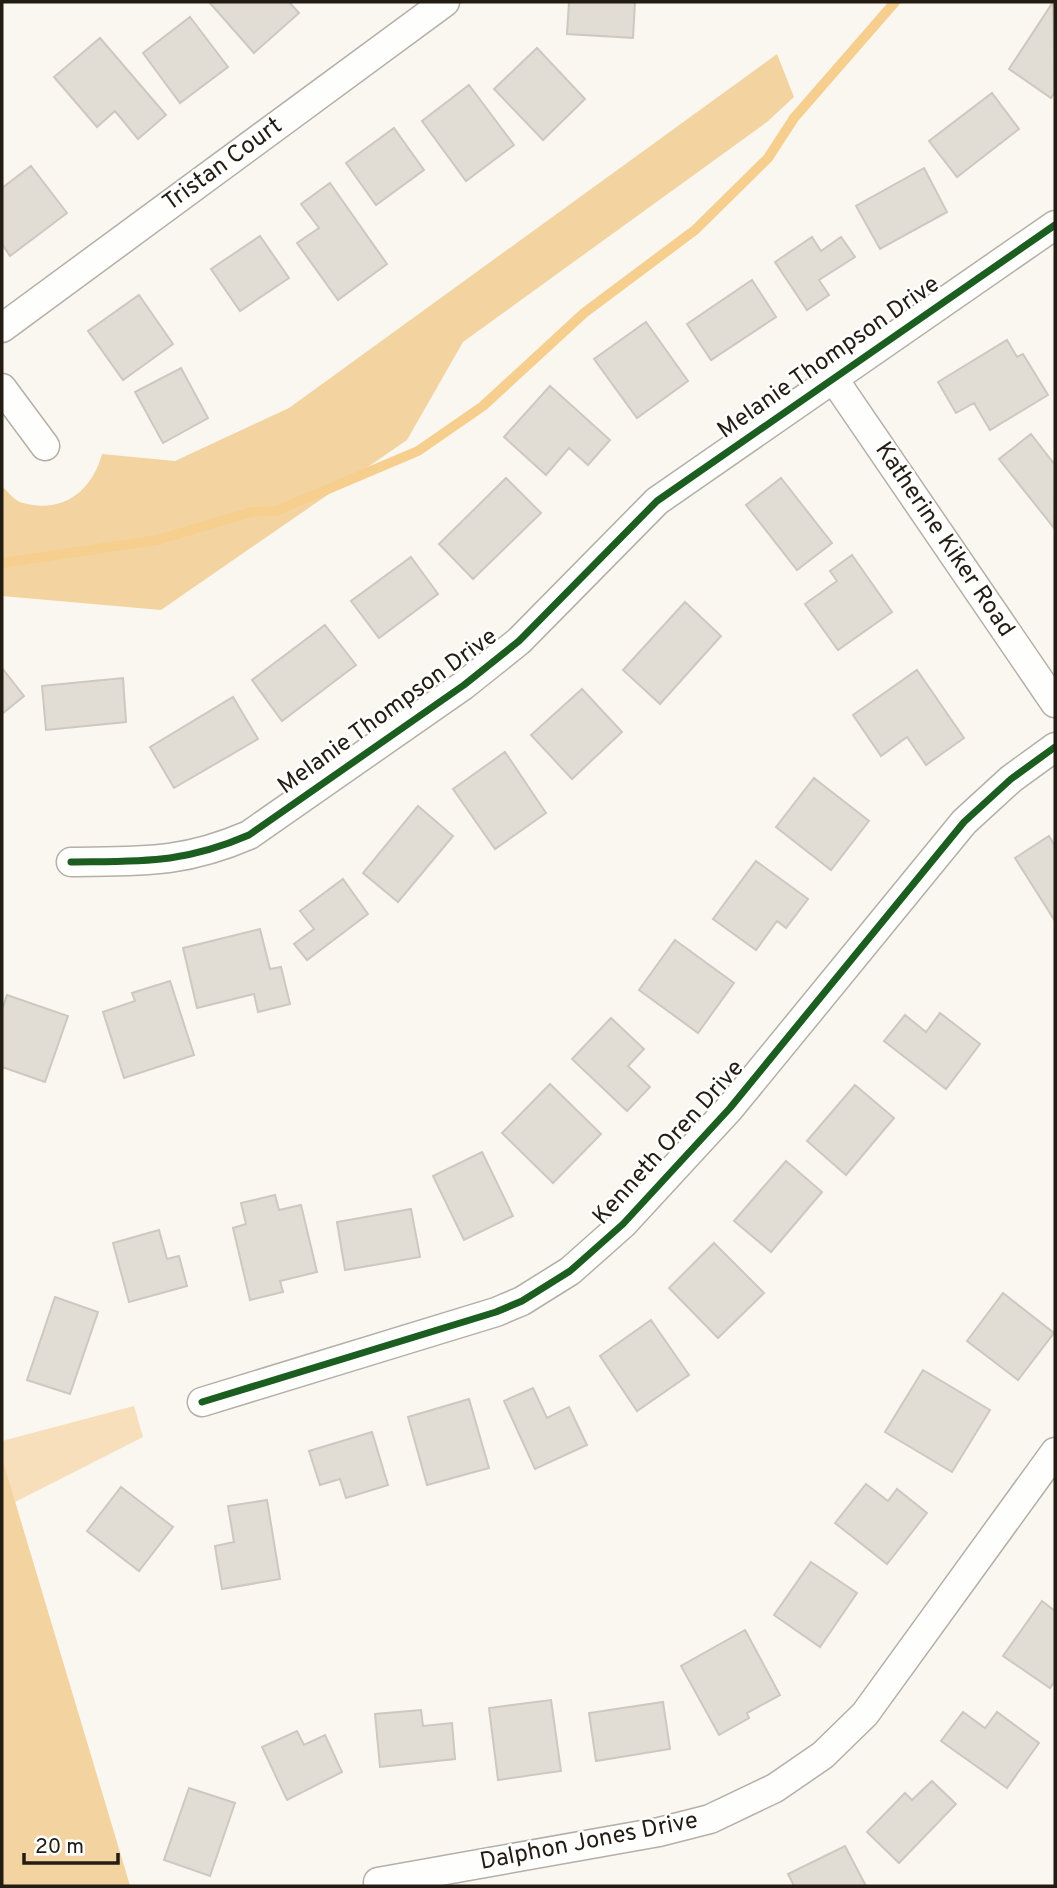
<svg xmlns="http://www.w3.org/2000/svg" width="1057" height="1888" font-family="Overpass,sans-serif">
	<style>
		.green { fill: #f7dfbb }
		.forest { fill: #f3d4a1 }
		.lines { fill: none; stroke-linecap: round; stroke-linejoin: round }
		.stream { stroke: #f6cf8f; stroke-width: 10 }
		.building { fill: #e1dcd4; stroke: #cdc8c0; stroke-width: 2 }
		.minor-casing { stroke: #b4afa7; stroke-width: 31 }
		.minor { stroke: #fefefd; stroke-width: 28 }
		.cycleway-casing { stroke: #fff; stroke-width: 11 }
		.cycleway { stroke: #1b5e20; stroke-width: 7 }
		.labels { text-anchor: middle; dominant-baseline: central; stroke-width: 5; stroke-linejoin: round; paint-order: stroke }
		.street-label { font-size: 24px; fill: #231c12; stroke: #fff }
	</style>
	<rect width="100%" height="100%" fill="#faf6f0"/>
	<path class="green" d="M 134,1406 L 143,1437 L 15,1502 L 130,1886 L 2,1886 L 2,1441 Z"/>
	<path class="forest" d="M 777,54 L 794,97 L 767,122 L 463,342 L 407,440 L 161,610 L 2,596 L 2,486 C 8,492 16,502 23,503 C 63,514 92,491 102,454 L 175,461 L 289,408 Z
		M 2,1458 L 130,1886 L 2,1886 Z"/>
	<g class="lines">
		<path class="stream" d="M 2,563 L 157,540 L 252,512 L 276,511 L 418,451 L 483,406 L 584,313 L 695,230 L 768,158 L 794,118 L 895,2"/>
	</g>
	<path class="building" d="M 209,2 L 289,2 L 299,13 L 254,53 Z
		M 569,2 L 635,2 L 633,38 L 567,34 Z
		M 1053,2 L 1055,92 L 1051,98 L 1009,69 Z
		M 190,17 L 228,67 L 180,103 L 143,53 Z
		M 100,38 L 166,115 L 138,139 L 115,111 L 97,127 L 54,77 Z
		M 537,48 L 585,99 L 543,140 L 494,89 Z
		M 469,85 L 514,145 L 466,181 L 422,121 Z
		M 992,93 L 1019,129 L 957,177 L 929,141 Z
		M 394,128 L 424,170 L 376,205 L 346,163 Z
		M 31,166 L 67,213 L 10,256 L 2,244 L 2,188 Z
		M 924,168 L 947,212 L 880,249 L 856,206 Z
		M 330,183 L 387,264 L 338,300 L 297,243 L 319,228 L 301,204 Z
		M 260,236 L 289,278 L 240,311 L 211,269 Z
		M 812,237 L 821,251 L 841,237 L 855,257 L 819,280 L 829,295 L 807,310 L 775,262 Z
		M 752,280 L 776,317 L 711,360 L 687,324 Z
		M 139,295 L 173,344 L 123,380 L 88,331 Z
		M 646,322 L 688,381 L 637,418 L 594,359 Z
		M 1007,340 L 1017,357 L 1023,354 L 1048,395 L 990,430 L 974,403 L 956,413 L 938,382 Z
		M 181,368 L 208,418 L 163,443 L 135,392 Z
		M 550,386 L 610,440 L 588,465 L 569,448 L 546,475 L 504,437 Z
		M 1031,434 L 1055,465 L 1054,528 L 999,459 Z
		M 506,478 L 541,513 L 473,579 L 439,544 Z
		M 781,478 L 832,543 L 797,570 L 746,505 Z
		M 852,555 L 892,612 L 838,650 L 805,604 L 837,581 L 830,571 Z
		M 411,557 L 438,594 L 379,638 L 351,601 Z
		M 685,602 L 721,636 L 660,704 L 623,670 Z
		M 325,625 L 356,665 L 282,721 L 252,680 Z
		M 2,668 L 24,696 L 2,714 Z
		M 917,670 L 964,738 L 926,765 L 907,737 L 881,756 L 853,715 Z
		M 123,678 L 126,722 L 46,730 L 42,686 Z
		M 582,689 L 622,732 L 572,779 L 531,735 Z
		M 233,697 L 258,739 L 174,788 L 150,747 Z
		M 505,752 L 546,813 L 495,849 L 453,789 Z
		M 814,778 L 869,821 L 831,870 L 776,827 Z
		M 418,806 L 453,836 L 398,902 L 363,873 Z
		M 1049,836 L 1055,846 L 1055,921 L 1015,858 Z
		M 756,861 L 808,899 L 786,928 L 777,921 L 756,950 L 713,919 Z
		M 343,879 L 368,914 L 307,960 L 294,944 L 314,929 L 300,911 Z
		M 260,929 L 270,969 L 281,967 L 290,1004 L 258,1012 L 254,994 L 197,1008 L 183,948 Z
		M 675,940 L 734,983 L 698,1033 L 639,990 Z
		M 170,981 L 194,1055 L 124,1078 L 103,1012 L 135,1001 L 132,993 Z
		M 7,995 L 68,1016 L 45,1082 L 2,1067 L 2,1010 Z
		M 940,1013 L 980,1044 L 946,1089 L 884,1041 L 905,1015 L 926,1032 Z
		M 611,1018 L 644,1049 L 628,1066 L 650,1087 L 627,1111 L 572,1059 Z
		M 550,1084 L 601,1134 L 553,1183 L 502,1133 Z
		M 855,1085 L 894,1118 L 846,1175 L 807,1141 Z
		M 482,1152 L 513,1216 L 464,1240 L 433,1176 Z
		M 786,1161 L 822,1192 L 771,1252 L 734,1221 Z
		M 275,1195 L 279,1210 L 301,1205 L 317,1272 L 280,1281 L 283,1292 L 250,1300 L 233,1228 L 246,1224 L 241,1203 Z
		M 411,1209 L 420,1257 L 345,1270 L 337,1222 Z
		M 159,1230 L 167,1259 L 179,1256 L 187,1286 L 129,1302 L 113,1243 Z
		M 714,1243 L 764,1293 L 718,1338 L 669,1288 Z
		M 1003,1293 L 1054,1333 L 1018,1380 L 967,1341 Z
		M 55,1297 L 98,1312 L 70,1394 L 27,1380 Z
		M 651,1320 L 689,1375 L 637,1411 L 600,1356 Z
		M 923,1370 L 990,1410 L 952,1472 L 885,1432 Z
		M 533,1388 L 547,1418 L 569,1407 L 587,1445 L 535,1469 L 504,1401 Z
		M 469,1399 L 489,1468 L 427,1485 L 408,1417 Z
		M 372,1432 L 388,1485 L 346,1498 L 340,1479 L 320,1485 L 309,1451 Z
		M 866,1484 L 888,1501 L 897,1489 L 927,1513 L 887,1564 L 835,1523 Z
		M 121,1487 L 173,1527 L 139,1571 L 87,1531 Z
		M 267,1500 L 280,1579 L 222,1589 L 215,1546 L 234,1542 L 228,1506 Z
		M 811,1562 L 857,1593 L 820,1647 L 774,1615 Z
		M 1042,1601 L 1055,1611 L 1055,1681 L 1050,1688 L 1003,1656 Z
		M 745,1630 L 780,1695 L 747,1713 L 749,1718 L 719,1735 L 681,1666 Z
		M 551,1700 L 561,1771 L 498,1780 L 489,1708 Z
		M 663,1702 L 670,1749 L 596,1761 L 589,1713 Z
		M 421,1710 L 423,1726 L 452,1723 L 455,1759 L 380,1767 L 375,1714 Z
		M 963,1712 L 985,1728 L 997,1712 L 1039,1743 L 1007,1788 L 941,1741 Z
		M 297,1731 L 304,1745 L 325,1735 L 342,1772 L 287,1800 L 262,1747 Z
		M 932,1781 L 956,1804 L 899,1863 L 867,1832 L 905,1793 L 912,1800 Z
		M 189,1788 L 235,1803 L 210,1876 L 164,1860 Z
		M 845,1846 L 866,1886 L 794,1886 L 788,1874 Z"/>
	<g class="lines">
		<g class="minor-casing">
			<path id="minor" d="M 2,328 L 445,2
				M 833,378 L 1055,703
				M 2,388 L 45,446
				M 71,862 C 141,861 182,864 249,835 L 464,685 L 519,641 L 657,501 L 1055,225
				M 202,1402 L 496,1312 L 522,1301 L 570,1271 L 623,1224 L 730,1108 L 964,822 L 1011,779 L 1055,747
				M 378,1882 L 659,1832 L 710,1819 L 775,1788 L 823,1755 L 865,1714 L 1055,1452"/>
		</g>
		<use href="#minor" class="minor"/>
		<g class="cycleway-casing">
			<path id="cycleway" d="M 71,862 C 141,861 182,864 249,835 L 464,685 L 519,641 L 657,501 L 1055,225
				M 202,1402 L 496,1312 L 522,1301 L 570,1271 L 623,1224 L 730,1108 L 964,822 L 1011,779 L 1055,747"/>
		</g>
		<use href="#cycleway" class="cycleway"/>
	</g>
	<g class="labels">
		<g class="street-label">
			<text transform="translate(223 165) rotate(-36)">Tristan Court</text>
			<text transform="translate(829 358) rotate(-35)">Melanie Thompson Drive</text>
			<text transform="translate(944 540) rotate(56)">Katherine Kiker Road</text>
			<text transform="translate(388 712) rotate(-36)">Melanie Thompson Drive</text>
			<text transform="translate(669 1143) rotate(-48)">Kenneth Oren Drive</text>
			<text transform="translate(589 1842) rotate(-11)">Dalphon Jones Drive</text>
		</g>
	</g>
	<rect width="1057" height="1888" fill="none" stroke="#231c12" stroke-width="7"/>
	<path d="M24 1853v10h94v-10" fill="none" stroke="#231c12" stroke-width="3.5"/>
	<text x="35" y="1853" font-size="21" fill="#231c12" stroke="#ffffff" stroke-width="5" paint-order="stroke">20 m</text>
</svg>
